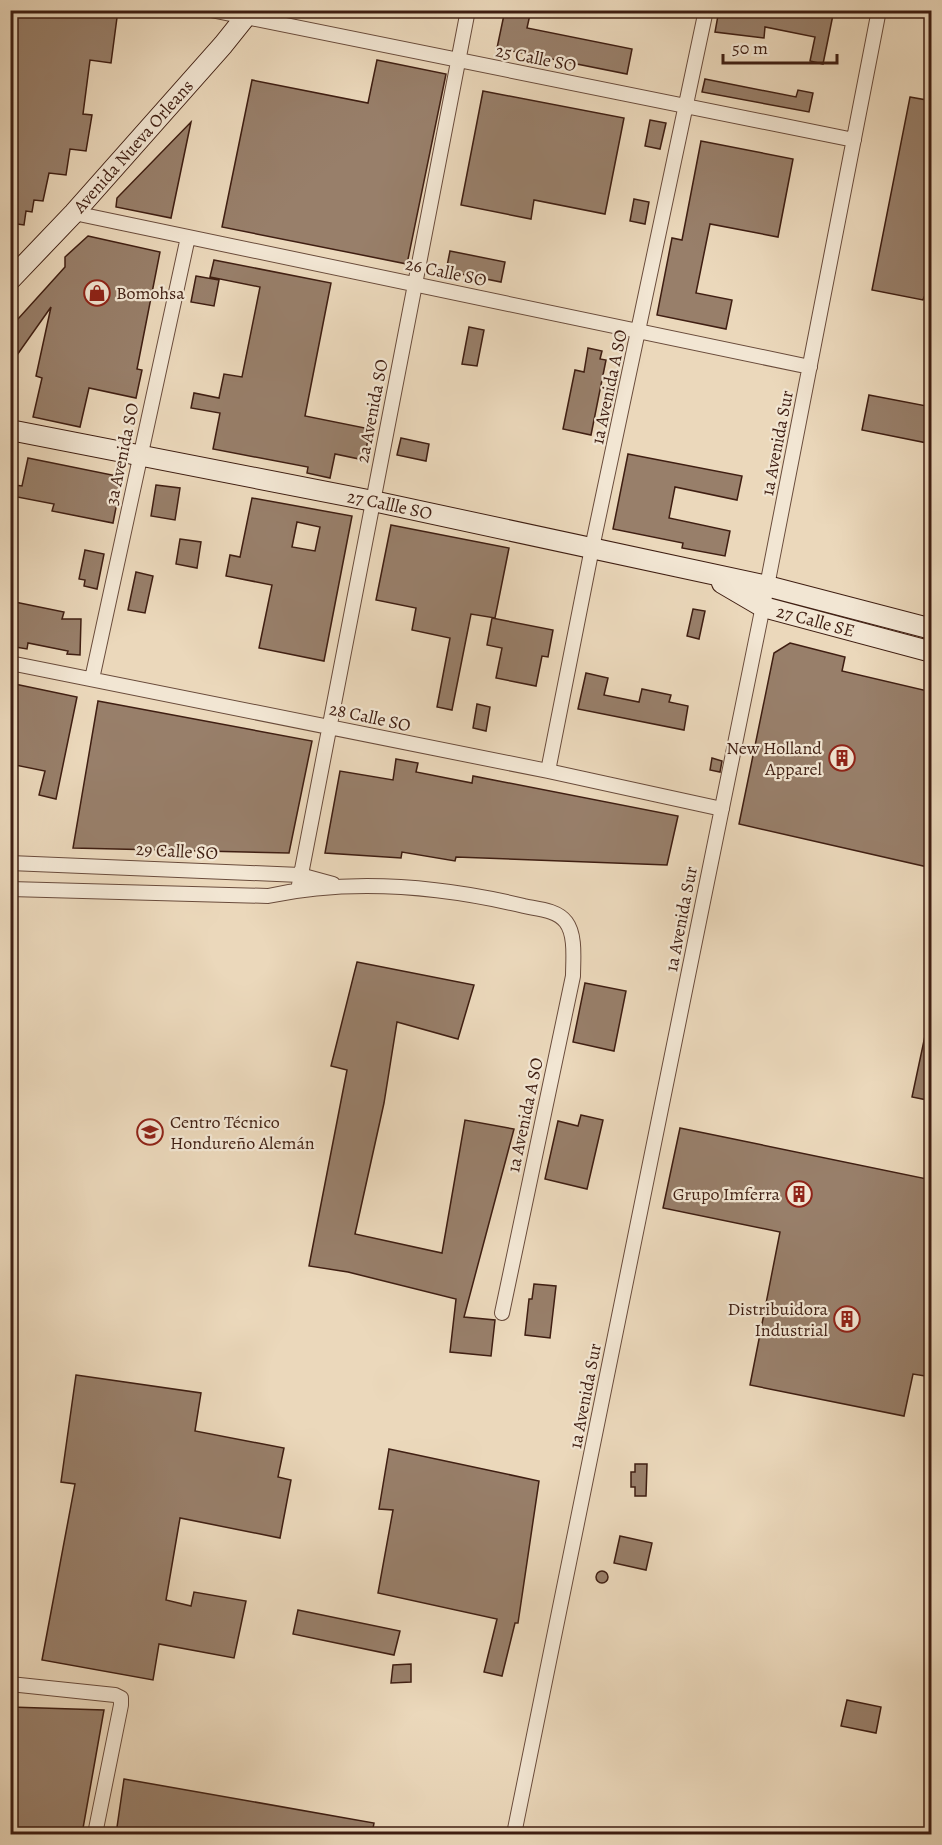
<svg xmlns="http://www.w3.org/2000/svg" width="942" height="1845" font-family="Alegreya,serif">
	<style>
		.building { fill: #987f6a; stroke: #3f1e12; stroke-width: 1.5; fill-rule: evenodd }
		.lines { fill: none; stroke-linecap: round; stroke-linejoin: round }
		.street-casing { stroke: #6a4c3c; stroke-width: 16 }
		.secondary-casing { stroke: #3f1e12; stroke-width: 22 }
		.street { stroke: #f2e6d3; stroke-width: 14 }
		.secondary { stroke: #f2e6d3; stroke-width: 20 }
		.labels { text-anchor: middle; dominant-baseline: central; stroke-width: 4.5; stroke-linejoin: round; paint-order: stroke }
		.street-label { font-size: 18px; fill: #3f1e12; stroke: #f2e6d3 }
		.poi-label { font-size: 18px; fill: #3f1e12; stroke: #f2e6d3; text-anchor: end }
	</style>
	<rect width="100%" height="100%" fill="#ebd8bb"/>
	<filter id="stains"><feTurbulence type="fractalNoise" baseFrequency=".00333" numOctaves="4"/><feColorMatrix values="0 0 0 0 .2 0 0 0 0 .09 0 0 0 0 .02 0 0 0 .5 -.17"/></filter>
	<radialGradient id="worn" r=".72"><stop offset=".6" stop-color="#630" stop-opacity="0"/><stop offset="1" stop-color="#630" stop-opacity=".3"/></radialGradient>
	<path class="building" d="M 10,10 L 49,10 L 98,17 L 99,10 L 118,10 L 111,63 L 90,60 L 83,114 L 92,115 L 86,151 L 70,149 L 66,175 L 49,173 L 43,201 L 34,200 L 32,212 L 26,211 L 24,225 L 10,223 Z
		M 505,10 L 531,10 L 527,28 L 632,49 L 627,74 L 497,48 Z
		M 719,10 L 834,10 L 823,64 L 810,61 L 815,37 L 765,27 L 764,38 L 715,32 Z
		M 377,60 L 446,74 L 407,264 L 222,227 L 252,80 L 368,103 Z
		M 705,79 L 796,97 L 798,90 L 813,93 L 809,112 L 702,92 Z
		M 483,91 L 624,118 L 605,214 L 534,200 L 531,219 L 461,205 Z
		M 910,97 L 932,101 L 932,298 L 924,297 L 923,300 L 872,290 Z
		M 650,120 L 666,123 L 660,149 L 645,146 Z
		M 191,122 L 171,218 L 116,207 L 117,198 Z
		M 701,141 L 793,159 L 778,237 L 710,224 L 696,293 L 732,300 L 726,329 L 657,315 L 672,238 L 682,240 Z
		M 634,199 L 649,202 L 645,224 L 630,221 Z
		M 88,236 L 160,252 L 137,369 L 142,370 L 136,398 L 89,388 L 80,427 L 33,417 L 42,378 L 36,376 L 51,307 L 10,365 L 10,318 L 18,319 L 65,267 L 65,257 Z
		M 450,251 L 505,262 L 501,282 L 446,271 Z
		M 214,260 L 331,283 L 305,416 L 370,429 L 364,460 L 335,454 L 330,478 L 307,473 L 308,467 L 213,449 L 220,413 L 191,408 L 194,393 L 219,398 L 224,374 L 242,377 L 260,287 L 210,277 Z
		M 196,276 L 219,280 L 214,306 L 191,302 Z
		M 469,327 L 484,330 L 477,366 L 462,364 Z
		M 588,348 L 602,351 L 600,359 L 606,360 L 591,435 L 563,429 L 575,370 L 584,372 Z
		M 869,395 L 932,407 L 932,444 L 862,430 Z
		M 401,438 L 429,444 L 426,461 L 397,455 Z
		M 628,454 L 742,476 L 737,500 L 675,487 L 669,518 L 730,531 L 725,556 L 682,548 L 683,543 L 613,529 Z
		M 28,458 L 122,477 L 113,523 L 52,511 L 54,504 L 12,496 L 15,485 L 22,486 Z
		M 156,485 L 180,488 L 175,520 L 151,516 Z
		M 252,498 L 352,516 L 324,661 L 259,648 L 272,585 L 226,576 L 230,555 L 240,557 ZM 297,522 L 320,527 L 315,551 L 292,547 Z
		M 391,525 L 509,548 L 495,618 L 471,614 L 452,710 L 437,707 L 450,638 L 412,630 L 416,608 L 376,600 Z
		M 180,539 L 201,542 L 197,568 L 176,564 Z
		M 85,550 L 104,554 L 97,589 L 84,586 L 85,580 L 79,579 Z
		M 136,572 L 153,576 L 145,613 L 128,610 Z
		M 10,601 L 64,612 L 62,619 L 81,619 L 80,655 L 67,654 L 68,651 L 28,643 L 27,649 L 10,646 Z
		M 693,609 L 705,611 L 699,639 L 687,636 Z
		M 492,618 L 553,630 L 548,657 L 542,656 L 536,686 L 496,678 L 502,648 L 487,645 Z
		M 790,643 L 845,657 L 842,671 L 932,692 L 932,868 L 739,824 L 774,653 Z
		M 586,673 L 608,678 L 604,695 L 639,702 L 642,689 L 671,695 L 669,702 L 688,706 L 684,730 L 578,709 Z
		M 10,683 L 77,697 L 56,799 L 39,795 L 45,771 L 10,764 Z
		M 98,701 L 312,741 L 289,853 L 73,848 Z
		M 477,704 L 490,707 L 486,731 L 473,728 Z
		M 712,758 L 722,761 L 720,772 L 710,770 Z
		M 396,759 L 418,763 L 416,772 L 472,783 L 473,776 L 678,816 L 667,865 L 456,857 L 455,861 L 402,852 L 401,858 L 325,853 L 340,771 L 393,780 Z
		M 357,962 L 474,985 L 458,1039 L 397,1022 L 384,1103 L 355,1234 L 442,1253 L 465,1120 L 514,1129 L 464,1317 L 495,1320 L 491,1356 L 450,1352 L 456,1299 L 348,1272 L 309,1266 L 347,1070 L 331,1066 Z
		M 585,983 L 626,991 L 614,1051 L 573,1042 Z
		M 926,1031 L 932,1032 L 932,1101 L 912,1097 Z
		M 581,1115 L 603,1120 L 587,1189 L 545,1179 L 558,1121 L 578,1126 Z
		M 680,1128 L 932,1180 L 932,1377 L 913,1374 L 904,1416 L 750,1385 L 780,1232 L 663,1208 Z
		M 534,1284 L 556,1286 L 550,1338 L 525,1335 L 529,1299 L 532,1299 Z
		M 76,1375 L 201,1393 L 195,1431 L 284,1448 L 278,1477 L 291,1480 L 280,1538 L 180,1518 L 166,1600 L 191,1606 L 194,1592 L 246,1601 L 234,1658 L 159,1644 L 153,1680 L 42,1660 L 75,1484 L 61,1482 Z
		M 389,1449 L 539,1481 L 518,1623 L 515,1623 L 502,1676 L 484,1672 L 497,1619 L 378,1593 L 393,1510 L 379,1509 Z
		M 635,1464 L 647,1464 L 646,1496 L 635,1496 L 635,1487 L 631,1487 L 631,1472 L 635,1472 Z
		M 620,1536 L 652,1543 L 646,1570 L 614,1563 Z
		M596 1577a6 6 0 1 1 12 0a6 6 0 1 1-12 0Z
		M 298,1610 L 400,1631 L 394,1655 L 293,1634 Z
		M 411,1664 L 411,1682 L 391,1683 L 393,1665 Z
		M 847,1700 L 881,1707 L 876,1733 L 841,1726 Z
		M 10,1707 L 104,1710 L 82,1834 L 10,1834 Z
		M 124,1779 L 374,1823 L 372,1834 L 116,1834 Z"/>
	<g class="lines">
		<g class="street-casing">
			<path id="street" d="M 211,10 L 854,140
				M 74,213 L 810,367
				M 10,663 L 548,771 L 722,809
				M 92,679 L 188,237
				M 548,771 L 592,548 L 706,10
				M 10,863 L 300,875 L 333,884
				M 10,889 L 268,896 C 353,878 440,886 524,906 C 538,909 557,910 566,922 C 576,935 573,960 573,976 L 502,1313
				M 298,890 L 468,10
				M 10,1684 L 115,1695 L 121,1698 L 121,1705 L 95,1834
				M 514,1834 L 767,586 L 879,10"/>
		</g>
		<g class="secondary-casing">
			<g id="secondary">
				<path id="s1" d="M 10,280 L 74,213 L 223,45 L 251,10"/>
				<path id="s2" d="M 10,430 L 373,501 L 767,586 L 932,629"/>
				<path id="s3" d="M 722,583 L 763,607 L 932,652"/>
			</g>
		</g>
		<use href="#street" class="street"/>
		<use href="#secondary" class="secondary"/>
	</g>
	<defs>
		<g id="shop-ring" transform="scale(1.35)"><circle r="9.5" fill="#f2e6d3" stroke="#8f2418" stroke-width="1.5"/><path d="M-5-2.5h2.3a2.7 3.5 0 0 1 5.4 0H5L5.5 6h-11ZM-1.5-2.5h3a1.5 2.3 0 0 0-3 0Z" fill="#8f2418"/></g>
		<g id="building-ring" transform="scale(1.35)"><circle r="9.5" fill="#f2e6d3" stroke="#8f2418" stroke-width="1.5"/><path d="M-4-6H4V6H1V3H-1V6H-4ZM-2.5-4.3h1.7v1.8h-1.7ZM.8-4.3h1.7v1.8H.8ZM-2.5-1h1.7V.8h-1.7ZM.8-1h1.7V.8H.8Z" fill="#8f2418"/></g>
		<g id="school-ring" transform="scale(1.35)"><circle r="9.5" fill="#f2e6d3" stroke="#8f2418" stroke-width="1.5"/><path d="M0-5L7-2L0 1L-7-2ZM-4 1L0 2.5L4 1V4Q0 6-4 4Z" fill="#8f2418"/></g>
	</defs>
	<g fill-rule="evenodd">
		<use href="#shop-ring" x="97" y="293"/>
		<use href="#building-ring" x="842" y="758"/>
		<use href="#school-ring" x="150" y="1132"/>
		<use href="#building-ring" x="799" y="1194"/>
		<use href="#building-ring" x="847" y="1319"/>
	</g>
	<g class="labels">
		<g class="street-label">
			<text transform="translate(536 58) rotate(11)">25 Calle SO</text>
			<text stroke="none"><textPath href="#s1" startOffset="182">Avenida Nueva Orleans</textPath></text>
			<text transform="translate(446 272) rotate(12)">26 Calle SO</text>
			<text transform="translate(609 387) rotate(-78)">1a Avenida A SO</text>
			<text transform="translate(372 411) rotate(-79)">2a Avenida SO</text>
			<text transform="translate(777 443) rotate(-79)">1a Avenida Sur</text>
			<text transform="translate(122 454) rotate(-78)">3a Avenida SO</text>
			<text stroke="none"><textPath href="#s2" startOffset="387">27 Callle SO</textPath></text>
			<text stroke="none"><textPath href="#s3" startOffset="102">27 Calle SE</textPath></text>
			<text transform="translate(370 717) rotate(12)">28 Calle SO</text>
			<text transform="translate(177 851) rotate(3)">29 Calle SO</text>
			<text transform="translate(681 919) rotate(-79)">1a Avenida Sur</text>
			<text transform="translate(525 1115) rotate(-78)">1a Avenida A SO</text>
			<text transform="translate(585 1396) rotate(-79)">1a Avenida Sur</text>
		</g>
		<g class="poi-label">
			<text x="116" y="293" text-anchor="start">Bomohsa</text>
			<text x="822" y="748">New Holland<tspan x="822" dy="21">Apparel</tspan></text>
			<text x="170" y="1122" text-anchor="start">Centro Técnico<tspan x="170" dy="21">Hondureño Alemán</tspan></text>
			<text x="780" y="1194">Grupo Imferra</text>
			<text x="828" y="1309">Distribuidora<tspan x="828" dy="21">Industrial</tspan></text>
		</g>
	</g>
	<rect width="942" height="1845" fill="none" stroke="#ebd8bb" stroke-width="36"/>
	<rect x="12" y="12" width="918" height="1821" fill="none" stroke="#3f1e12" stroke-width="3"/>
	<rect x="18" y="18" width="906" height="1809" fill="none" stroke="#3f1e12" stroke-width="1.5"/>
	<path d="M723 54v9h114v-9" fill="none" stroke="#3f1e12" stroke-width="3"/>
	<text x="732" y="54" font-size="18" fill="#3f1e12" stroke="#f2e6d3" stroke-width="4.5" paint-order="stroke">50 m</text>
	<rect width="100%" height="100%" filter="url(#stains)"/>
	<rect width="100%" height="100%" fill="url(#worn)"/>
</svg>
